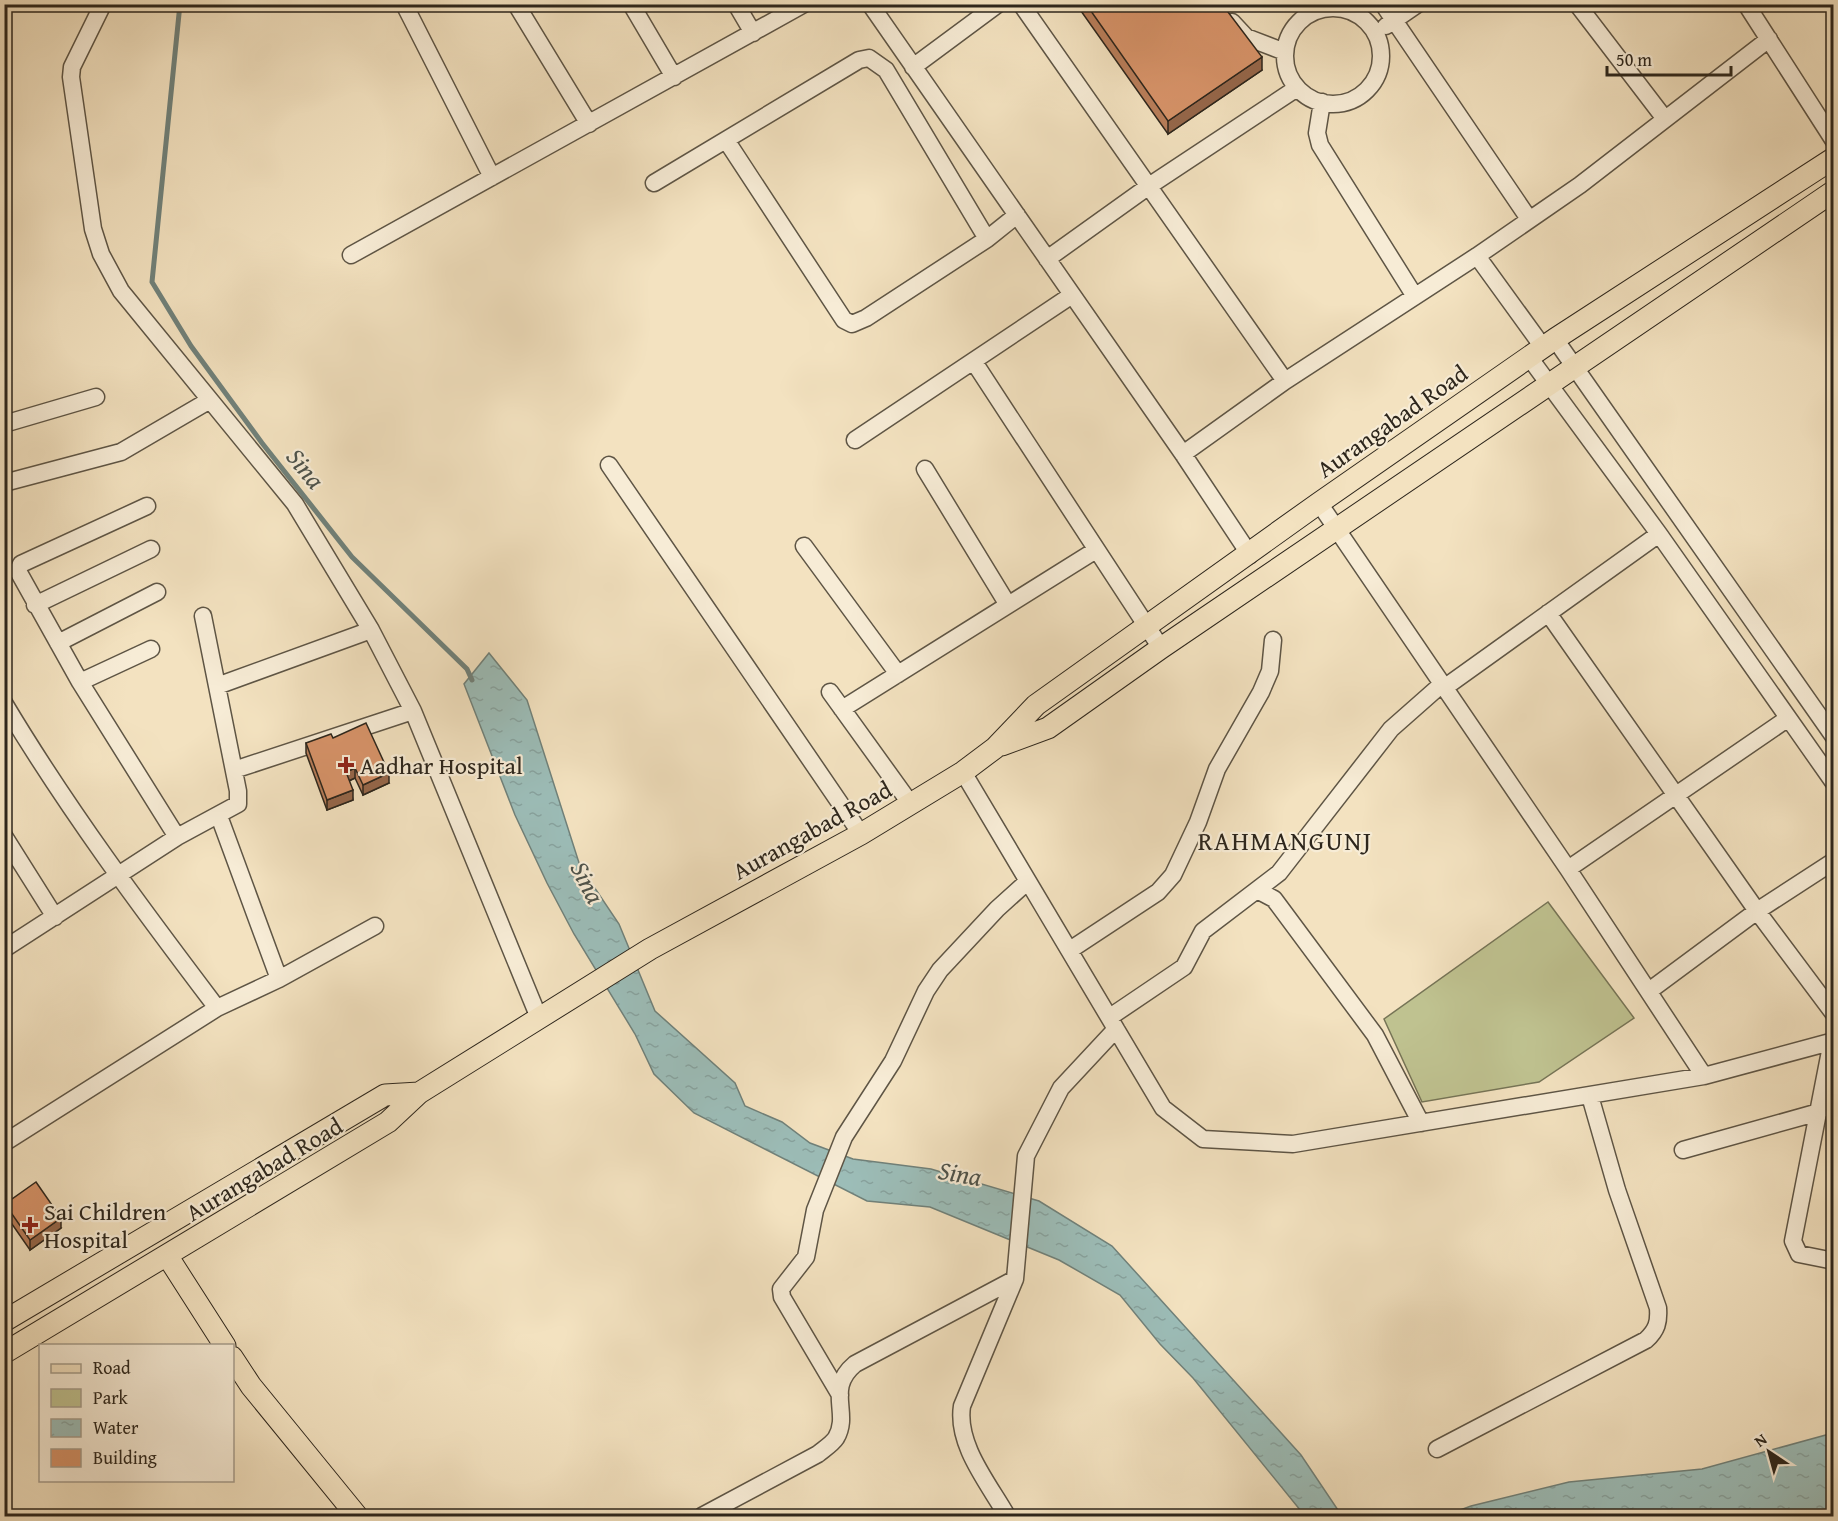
<svg xmlns="http://www.w3.org/2000/svg" width="1838" height="1521" font-family="'Gentium Book Plus',serif">
	<style>
		.park { fill: #bfc290; stroke: #767456; stroke-width: 1.5 }
		.water { fill: url(#water-ripples); stroke: #70817a; stroke-width: 1.5 }
		.lines { fill: none; stroke-linecap: round; stroke-linejoin: round }
		.stream { stroke: #70817a; stroke-width: 5 }
		.minor-casing { stroke: #5e5545; stroke-width: 19 }
		.major-casing { stroke: #2d261c; stroke-width: 23 }
		.minor { stroke: #f7ecd6; stroke-width: 16 }
		.major { stroke: #f3e2c0; stroke-width: 21 }
		.wall { fill: #b97e5a; stroke: #2d261c; stroke-width: 1.5 }
		.shaded-wall { fill: #96674a; stroke: #2d261c; stroke-width: 1.5 }
		.building { fill: #d79369; stroke: #2d261c; stroke-width: 1.5 }
		.poi-dot { fill: #8f2418; stroke: #f7ecd6; stroke-width: 2 }
		.labels { text-anchor: middle; dominant-baseline: central; stroke-width: 4.5; stroke-linejoin: round; paint-order: stroke }
		.street-label { font-size: 24px; fill: #2d261c; stroke: #f7ecd6 }
		.poi-label { font-size: 24px; fill: #2d261c; stroke: #f7ecd6; text-anchor: start }
		.water-label { font-size: 26px; font-style: italic; fill: #4e534b; stroke: #f7ecd6 }
		.neighbourhood-label { font-size: 26px; letter-spacing: 1.5px; fill: #2d261c; stroke: #f7ecd6 }
	</style>
	<defs>
		<pattern id="water-ripples" width="26" height="14" patternUnits="userSpaceOnUse" patternTransform="scale(1.5)"><rect width="26" height="14" fill="#9cbdb8"/><path d="M2 4q2-2 4 0t4 0M15 11q2-2 4 0t4 0" fill="none" stroke="#87a29e"/></pattern>
	</defs>
	<rect width="100%" height="100%" fill="#f3e2c0"/>
	<filter id="stains"><feTurbulence type="fractalNoise" baseFrequency=".00333" numOctaves="4"/><feColorMatrix values="0 0 0 0 .2 0 0 0 0 .09 0 0 0 0 .02 0 0 0 .5 -.17"/></filter>
	<radialGradient id="worn" r=".72"><stop offset=".6" stop-color="#630" stop-opacity="0"/><stop offset="1" stop-color="#630" stop-opacity=".3"/></radialGradient>
	<path class="park" d="M 1548,902 L 1634,1018 L 1539,1082 L 1422,1102 L 1384,1019 Z"/>
	<path class="water" d="M 489,653 L 527,700 L 580,866 L 619,924 L 655,1011 L 735,1083 L 745,1106 L 782,1122 L 810,1143 L 853,1159 L 931,1169 L 1039,1201 L 1112,1246 L 1301,1455 L 1342,1516 L 1305,1516 L 1193,1378 L 1160,1344 L 1120,1295 L 1059,1260 L 930,1207 L 867,1201 L 694,1113 L 654,1074 L 635,1034 L 574,934 L 547,883 L 515,815 L 464,684 Z
		M 1833,1433 L 1833,1516 L 1444,1516 L 1471,1506 L 1569,1482 L 1702,1469 Z"/>
	<g class="lines">
		<path class="stream" d="M 180,4 L 152,282 L 191,346 L 262,443 L 352,557 L 467,669 L 472,680"/>
		<g class="minor-casing">
			<path id="minor" d="M 103,4 L 72,67 L 71,77 L 93,229 L 101,254 L 121,291 L 295,504 L 371,630 L 413,711 L 539,1018
				M 404,4 L 492,177
				M 516,4 L 589,124
				M 631,4 L 674,77
				M 736,4 L 753,33
				M 870,4 L 1183,454 L 1250,555
				M 1021,4 L 1285,381 L 1477,256 L 1580,185 L 1769,39
				M 1383,4 L 1529,219
				M 1577,4 L 1665,119
				M 1746,4 L 1834,141
				M1285 56a48 48 0 1 1 96 0a48 48 0 1 1-96 0Z
				M 1232,22 L 1246,37 L 1285,52
				M 1386,26 L 1418,4
				M 913,67 L 998,4
				M 1322,102 L 1317,133 L 1320,145 L 1414,295
				M 726,140 L 844,320 L 852,324 L 866,318 L 987,239 L 1017,215
				M 654,183 L 859,60 L 869,58 L 886,70 L 987,239
				M 351,255 L 804,4
				M 1477,256 L 1543,347
				M 1047,259 L 1149,186 L 1297,88
				M 1555,339 L 1834,737
				M 1529,357 L 1659,534 L 1834,783
				M 974,362 L 1161,648
				M 4,424 L 96,397
				M 855,440 L 1072,295
				M 1183,454 L 1285,381
				M 609,465 L 861,834
				M 925,469 L 1008,605
				M 4,483 L 121,452 L 210,400
				M 1319,503 L 1568,869 L 1704,1076
				M 147,506 L 21,564 L 18,571 L 80,682 L 177,837
				M 804,546 L 898,674
				M 35,605 L 151,549
				M 1548,613 L 1757,911 L 1834,1014
				M 58,643 L 157,592
				M 80,682 L 151,649
				M 217,686 L 371,630
				M 1444,688 L 1659,534
				M 830,692 L 910,803
				M 4,703 C 68,810 142,909 217,1008
				M 842,709 L 1096,550
				M 234,770 L 413,711
				M 963,772 L 1163,1108 L 1203,1139 L 1293,1144 L 1704,1076 L 1834,1041
				M 219,816 L 279,979
				M 4,836 L 55,917
				M 1568,869 L 1787,719
				M 1257,890 L 1274,899 L 1375,1035 L 1421,1123
				M 4,949 L 177,837 L 238,804 L 238,791 L 203,616
				M 1070,950 L 1158,892 L 1173,875 L 1198,822 L 1217,769 L 1261,692 L 1270,671 L 1273,640
				M 1649,991 L 1757,911 L 1834,861
				M 1110,1017 L 1184,967 L 1203,931 L 1279,873 L 1391,729 L 1442,684
				M 1832,1041 L 1793,1241 L 1799,1254 L 1834,1261
				M 4,1143 L 217,1008 L 279,979 L 375,926
				M 1683,1150 L 1819,1112
				M 840,1395 L 782,1297 L 781,1289 L 806,1257 L 815,1210 L 844,1137 L 893,1061 L 926,991 L 940,970 L 997,909 L 1028,881
				M 1437,1449 L 1646,1340 C 1657,1330 1659,1322 1658,1308 L 1617,1190 L 1590,1096
				M 702,1516 L 818,1454 C 824,1449 832,1444 836,1438 C 851,1413 825,1389 855,1364 L 1015,1279 L 1026,1156 L 1061,1088 L 1116,1029
				M 1007,1516 C 989,1484 956,1445 962,1406 L 1015,1279"/>
		</g>
		<g class="major-casing">
			<path id="major" d="M 1002,745 L 1048,728 L 1161,648 L 1834,191
				M 168,1257 L 225,1346
				M 4,1321 L 385,1095 L 419,1093
				M 4,1353 L 388,1122 L 419,1093 L 650,949 L 861,834 L 963,772 L 995,748 L 1036,705 L 1319,503 L 1555,339 L 1834,158
				M 232,1357 L 251,1386 L 357,1516"/>
		</g>
		<use href="#minor" class="minor"/>
		<use href="#major" class="major"/>
	</g>
	<path class="wall" d="M 1081,4 L 1222,4 L 1262,70 L 1168,134 L 1081,11 Z
		M 333,738 L 389,783 L 363,795 L 355,778 L 349,781 L 353,800 L 327,810 L 306,753 L 306,743 Z
		M 5,1204 L 61,1228 L 30,1250 L 5,1214 Z"/>
	<path class="shaded-wall" d="M 1262,57 L 1262,70 L 1168,134 L 1168,121 Z
		M 355,768 L 355,778 L 346,782 L 346,772 Z
		M 389,773 L 389,783 L 363,795 L 363,785 Z
		M 353,790 L 353,800 L 327,810 L 327,800 Z
		M 61,1218 L 61,1228 L 30,1250 L 30,1240 Z"/>
	<path class="building" d="M 1086,4 L 1222,4 L 1262,57 L 1168,121 Z
		M 366,723 L 389,773 L 363,785 L 355,768 L 346,772 L 353,790 L 327,800 L 306,743 L 331,734 L 333,738 Z
		M 36,1182 L 61,1218 L 30,1240 L 5,1204 Z"/>
	<g class="poi-dot">
		<path d="M343 756h6v6h6v6h-6v6h-6v-6h-6v-6h6z"/>
		<path d="M27 1216h6v6h6v6h-6v6h-6v-6h-6v-6h6z"/>
	</g>
	<g class="labels">
		<g class="street-label">
			<text transform="translate(1392 421) rotate(-35)">Aurangabad Road</text>
			<text transform="translate(812 830) rotate(-29)">Aurangabad Road</text>
			<text transform="translate(264 1169) rotate(-31)">Aurangabad Road</text>
		</g>
		<g class="poi-label">
			<text x="360" y="765">Aadhar Hospital</text>
			<text x="44" y="1211">Sai Children<tspan x="44" dy="28">Hospital</tspan></text>
		</g>
		<g class="water-label">
			<text transform="translate(306 468) rotate(51)">Sina</text>
			<text transform="translate(588 882) rotate(63)">Sina</text>
			<text transform="translate(960 1173) rotate(10)">Sina</text>
		</g>
		<g class="neighbourhood-label">
			<text x="1285" y="840">RAHMANGUNJ</text>
		</g>
	</g>
	<rect width="1838" height="1521" fill="none" stroke="#f3e2c0" stroke-width="24"/>
	<rect x="6" y="6" width="1826" height="1509" fill="none" stroke="#2d261c" stroke-width="3"/>
	<rect x="12" y="12" width="1814" height="1497" fill="none" stroke="#2d261c" stroke-width="1.5"/>
	<rect x="39" y="1344" width="195" height="138" fill="#f7ecd6" stroke="#a69d8c" stroke-width="1.5"/>
	<rect x="51" y="1364" width="30" height="9" fill="#f3e2c0" stroke="#a69d8c" stroke-width="1.5"/>
	<text x="93" y="1374" font-size="18" fill="#2d261c">Road</text>
	<rect x="51" y="1389" width="30" height="18" fill="#bfc290" stroke="#a69d8c" stroke-width="1.5"/>
	<text x="93" y="1404" font-size="18" fill="#2d261c">Park</text>
	<rect x="51" y="1419" width="30" height="18" fill="url(#water-ripples)" stroke="#a69d8c" stroke-width="1.5"/>
	<text x="93" y="1434" font-size="18" fill="#2d261c">Water</text>
	<rect x="51" y="1449" width="30" height="18" fill="#d79369" stroke="#a69d8c" stroke-width="1.5"/>
	<text x="93" y="1464" font-size="18" fill="#2d261c">Building</text>
	<g transform="translate(1769 1452) rotate(324)" stroke="#f7ecd6" stroke-width="4.5" paint-order="stroke">
	<path d="M0-4.5L10 22L0 15L-10 22Z" fill="#2d261c"/>
	<text y="-9" font-size="16" font-weight="bold" text-anchor="middle" fill="#2d261c">N</text>
	</g>
	<path d="M1607 66v9h124v-9" fill="none" stroke="#2d261c" stroke-width="3"/>
	<text x="1616" y="66" font-size="18" fill="#2d261c" stroke="#f7ecd6" stroke-width="4.5" paint-order="stroke">50 m</text>
	<rect width="100%" height="100%" filter="url(#stains)"/>
	<rect width="100%" height="100%" fill="url(#worn)"/>
</svg>
